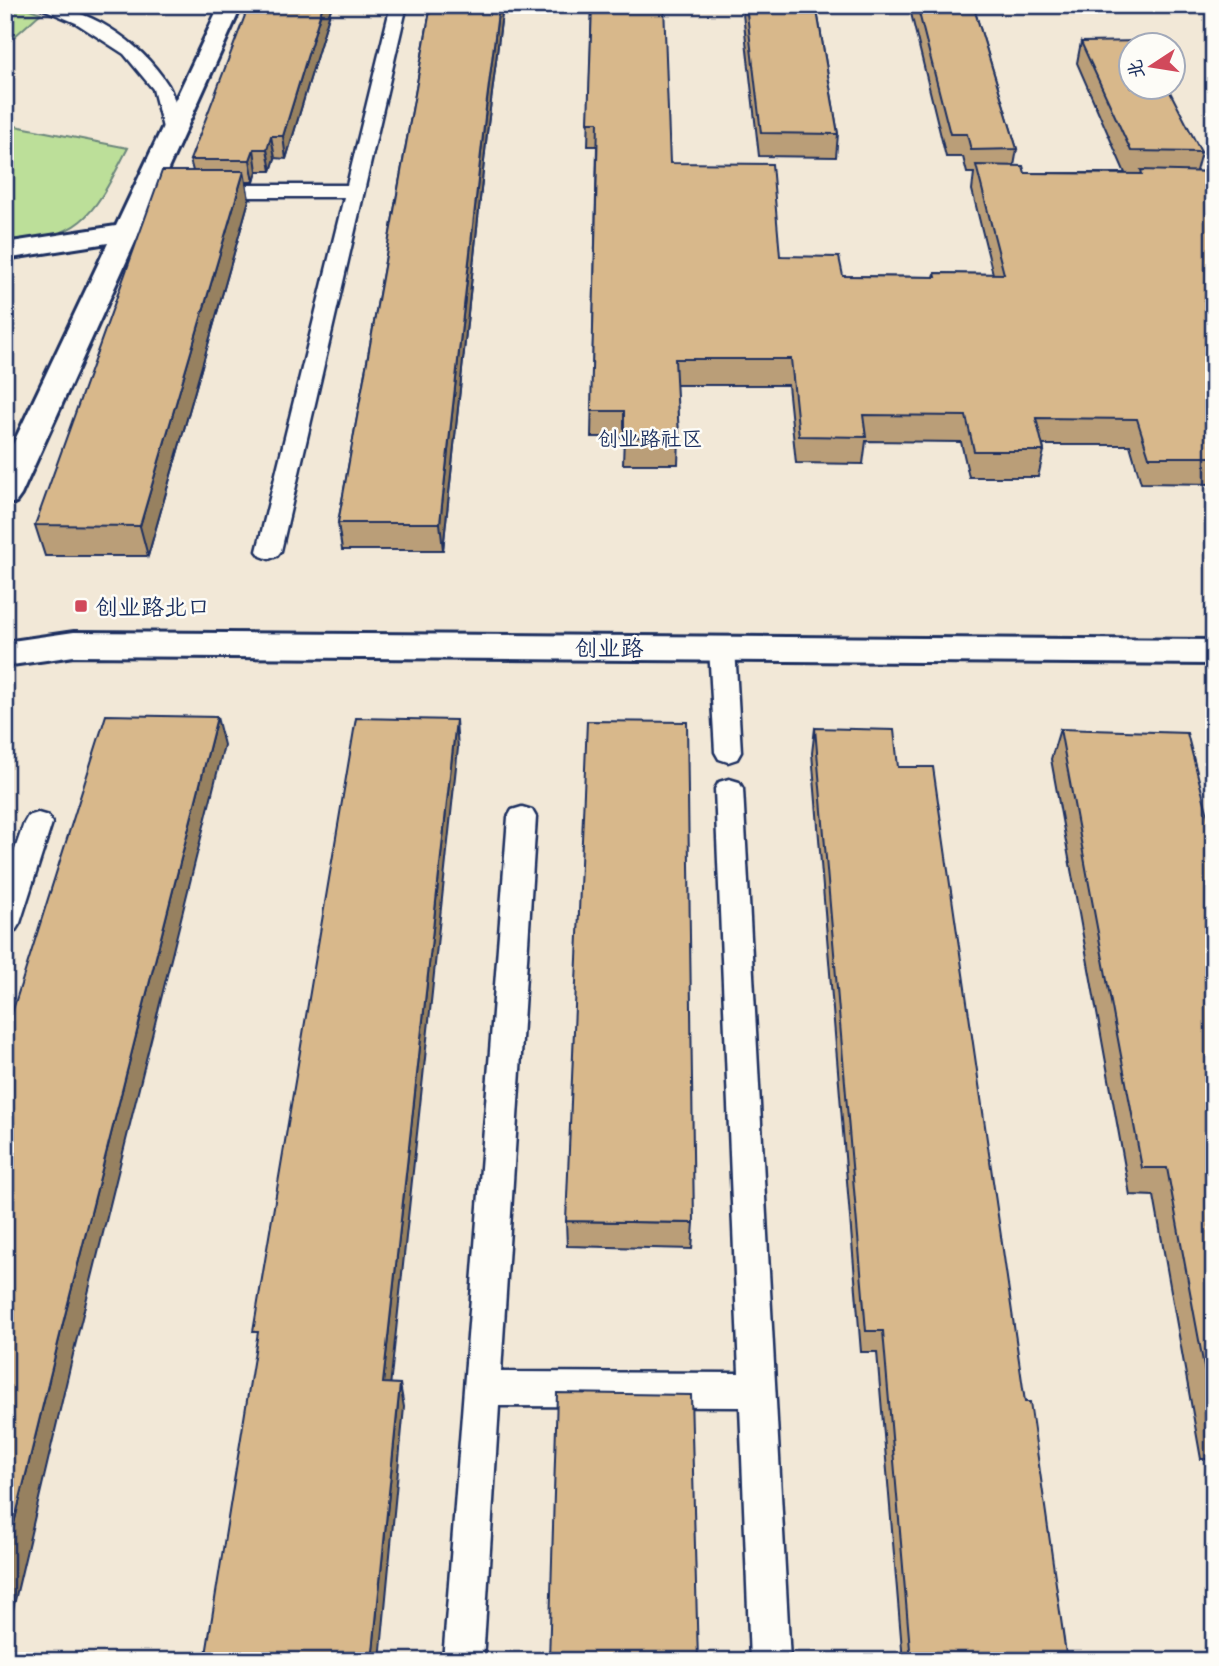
<svg xmlns="http://www.w3.org/2000/svg" width="1219" height="1666" font-family="Delius,'LXGW WenKai TC',sans-serif">
	<style>
		.green { fill: #bcdf99; stroke: #6c877c; stroke-width: 2 }
		.lines { fill: none; stroke-linecap: round; stroke-linejoin: round }
		.service-casing { stroke: #1b2f5e; stroke-width: 5 }
		.minor-casing { stroke: #1b2f5e; stroke-width: 6 }
		.tertiary-casing { stroke: #1b2f5e; stroke-width: 6 }
		.service { fill: #fdfcf7; fill-rule: evenodd }
		.minor { fill: #fdfcf7; fill-rule: evenodd }
		.tertiary { fill: #fdfcf7; fill-rule: evenodd }
		.wall { fill: #ba9e78; stroke: #1b2f5e; stroke-width: 2 }
		.shaded-wall { fill: #978161; stroke: #1b2f5e; stroke-width: 2 }
		.building { fill: #d8b88b; stroke: #1b2f5e; stroke-width: 2 }
		.poi-dot { fill: #d1495b; stroke: #fdfcf7; stroke-width: 2.5 }
		.labels { text-anchor: middle; dominant-baseline: central; stroke-width: 5; stroke-linejoin: round; paint-order: stroke }
		.far-quarter-label { font-size: 21px; fill: #1b2f5e; stroke: #fdfcf7 }
		.poi-label { font-size: 23px; fill: #1b2f5e; stroke: #fdfcf7; text-anchor: start }
		.street-label { font-size: 23px; fill: #1b2f5e; stroke: #fdfcf7 }
	</style>
	<rect width="100%" height="100%" fill="#f2e8d7"/>
	<filter id="ink" filterUnits="userSpaceOnUse"><feTurbulence type="fractalNoise" baseFrequency=".0143" numOctaves="2"/><feDisplacementMap in="SourceGraphic" scale="14" xChannelSelector="R" yChannelSelector="G"/><feConvolveMatrix kernelMatrix="1 2 1 2 8 2 1 2 1" color-interpolation-filters="sRGB"/></filter>
	<g filter="url(#ink)">
		<path class="green" d="M 5,5 L 18,5 L 41,13 L 5,45 Z
			M 10,125 L 128,148 C 95,210 85,242 5,239 L 5,129 Z"/>
		<g class="lines">
			<g class="service-casing">
				<path id="service" d="M 34,5 C 87,5 140,41 168,85 C 176,98 178,118 182,132 L 179,136 L 173,137 L 164,132 L 153,89 L 124,54 L 76,23 Z
					M 391,5 L 407,5 L 281,551 L 277,556 L 269,559 L 261,556 L 257,551 L 344,197 L 212,197 L 203,191 L 212,185 L 347,185 Z
					M 722,639 L 731,641 L 735,647 L 741,752 L 737,759 L 728,762 L 719,759 L 715,752 L 709,647 L 713,641 Z
					M 729,779 L 739,782 L 743,789 L 790,1661 L 750,1661 L 740,1407 L 499,1406 L 483,1661 L 443,1661 L 508,817 L 512,810 L 522,807 L 532,810 L 536,817 L 501,1372 L 739,1373 L 715,789 L 719,782 Z
					M 38,813 L 48,816 L 52,823 L 20,923 L 15,931 L 5,934 L 5,879 L 24,823 L 28,816 Z"/>
			</g>
			<g class="minor-casing">
				<path id="minor" d="M 220,5 L 242,5 L 21,495 L 16,502 L 5,505 L 5,461 L 108,243 L 5,259 L 5,243 L 116,226 Z"/>
			</g>
			<g class="tertiary-casing">
				<path id="tertiary" d="M 74,632 L 1214,640 L 1214,664 L 74,656 L 5,666 L 5,642 Z"/>
			</g>
			<use href="#service" class="service"/>
			<use href="#minor" class="minor"/>
			<use href="#tertiary" class="tertiary"/>
		</g>
		<path class="wall" d="M 332,5 L 286,159 L 275,158 L 271,171 L 257,171 L 254,182 L 246,182 L 249,200 L 148,556 L 45,556 L 35,525 L 193,171 L 190,160 Z
			M 431,5 L 503,5 L 487,133 L 443,550 L 342,550 L 338,523 Z
			M 592,5 L 670,163 L 780,256 L 843,276 L 934,277 L 935,273 L 993,274 L 972,190 L 974,173 L 967,173 L 963,157 L 946,157 L 909,5 L 973,5 L 1017,149 L 1014,166 L 1025,173 L 1125,173 L 1077,63 L 1081,42 L 1201,152 L 1196,171 L 1214,174 L 1214,484 L 1141,483 L 1130,445 L 1043,445 L 1044,451 L 1038,477 L 969,477 L 961,442 L 866,441 L 863,464 L 796,463 L 788,385 L 676,385 L 679,438 L 678,464 L 623,464 L 624,437 L 591,437 L 597,146 L 588,146 Z
			M 742,5 L 816,5 L 838,134 L 836,157 L 759,156 Z
			M 815,728 L 898,767 L 1025,1402 L 1067,1661 L 903,1661 L 877,1352 L 861,1352 L 812,753 Z
			M 1060,729 L 1214,839 L 1214,1459 L 1201,1459 L 1154,1196 L 1130,1195 L 1051,759 Z
			M 566,1221 L 694,1223 L 692,1249 L 567,1246 Z"/>
		<path class="shaded-wall" d="M 323,5 L 332,5 L 286,159 L 283,136 Z
			M 499,5 L 503,5 L 487,133 L 443,550 L 440,523 L 486,108 Z
			M 271,136 L 275,158 L 271,171 L 267,149 Z
			M 254,149 L 257,171 L 254,182 L 250,160 Z
			M 244,171 L 249,200 L 148,556 L 140,526 Z
			M 217,717 L 224,745 L 75,1346 L 5,1643 L 5,1560 L 63,1323 Z
			M 456,720 L 458,748 L 388,1406 L 383,1383 Z
			M 400,1384 L 404,1407 L 380,1661 L 372,1661 Z"/>
		<path class="building" d="M 249,5 L 323,5 L 283,136 L 271,136 L 267,149 L 254,149 L 250,160 L 190,160 Z
			M 431,5 L 499,5 L 486,108 L 440,523 L 338,523 Z
			M 592,5 L 664,5 L 670,163 L 772,164 L 780,256 L 839,257 L 843,276 L 936,277 L 935,273 L 1004,274 L 976,165 L 1023,166 L 1025,173 L 1142,174 L 1141,170 L 1213,172 L 1214,174 L 1214,457 L 1149,457 L 1137,419 L 1036,418 L 1044,451 L 974,451 L 966,416 L 863,415 L 866,437 L 799,436 L 791,359 L 675,359 L 679,438 L 624,437 L 624,411 L 591,411 L 598,122 L 588,122 Z
			M 746,5 L 816,5 L 838,134 L 761,133 Z
			M 917,5 L 973,5 L 1017,149 L 971,150 L 967,134 L 950,134 Z
			M 1144,41 L 1147,46 L 1131,46 L 1131,88 L 1168,88 L 1201,152 L 1131,151 L 1081,42 Z
			M 162,171 L 244,171 L 140,526 L 35,525 Z
			M 106,715 L 217,717 L 63,1323 L 5,1560 L 5,1035 Z
			M 356,718 L 456,720 L 383,1383 L 400,1384 L 372,1661 L 205,1661 L 258,1332 L 253,1332 Z
			M 587,721 L 687,722 L 694,1223 L 566,1221 Z
			M 815,728 L 894,730 L 898,767 L 933,767 L 1025,1402 L 1030,1402 L 1067,1661 L 911,1661 L 883,1331 L 866,1331 Z
			M 1060,729 L 1187,733 L 1214,839 L 1214,1421 L 1167,1168 L 1142,1168 Z
			M 557,1393 L 691,1395 L 698,1661 L 549,1661 Z"/>
	</g>
	<rect class="poi-dot" x="74" y="599" width="14" height="14" rx="3.5"/>
	<g class="labels">
		<g class="far-quarter-label">
			<text x="650" y="438">创业路社区</text>
		</g>
		<g class="poi-label">
			<text x="95" y="606">创业路北口</text>
		</g>
		<g class="street-label">
			<text x="609" y="647">创业路</text>
		</g>
	</g>
	<rect width="1219" height="1666" fill="none" stroke="#fdfcf7" stroke-width="28"/>
	<rect x="14" y="14" width="1191" height="1638" fill="none" stroke="#1b2f5e" stroke-width="2.5" filter="url(#ink)"/>
	<g transform="translate(1152 66) rotate(258)"><circle r="33" fill="#fdfcf7" stroke="#a3aaba" stroke-width="2"/>
	<path d="M0-5L12 26L0 18L-12 26Z" fill="#d1495b"/>
	<text y="-10" font-size="19" font-weight="bold" text-anchor="middle" fill="#1b2f5e">北</text>
	</g>
</svg>
